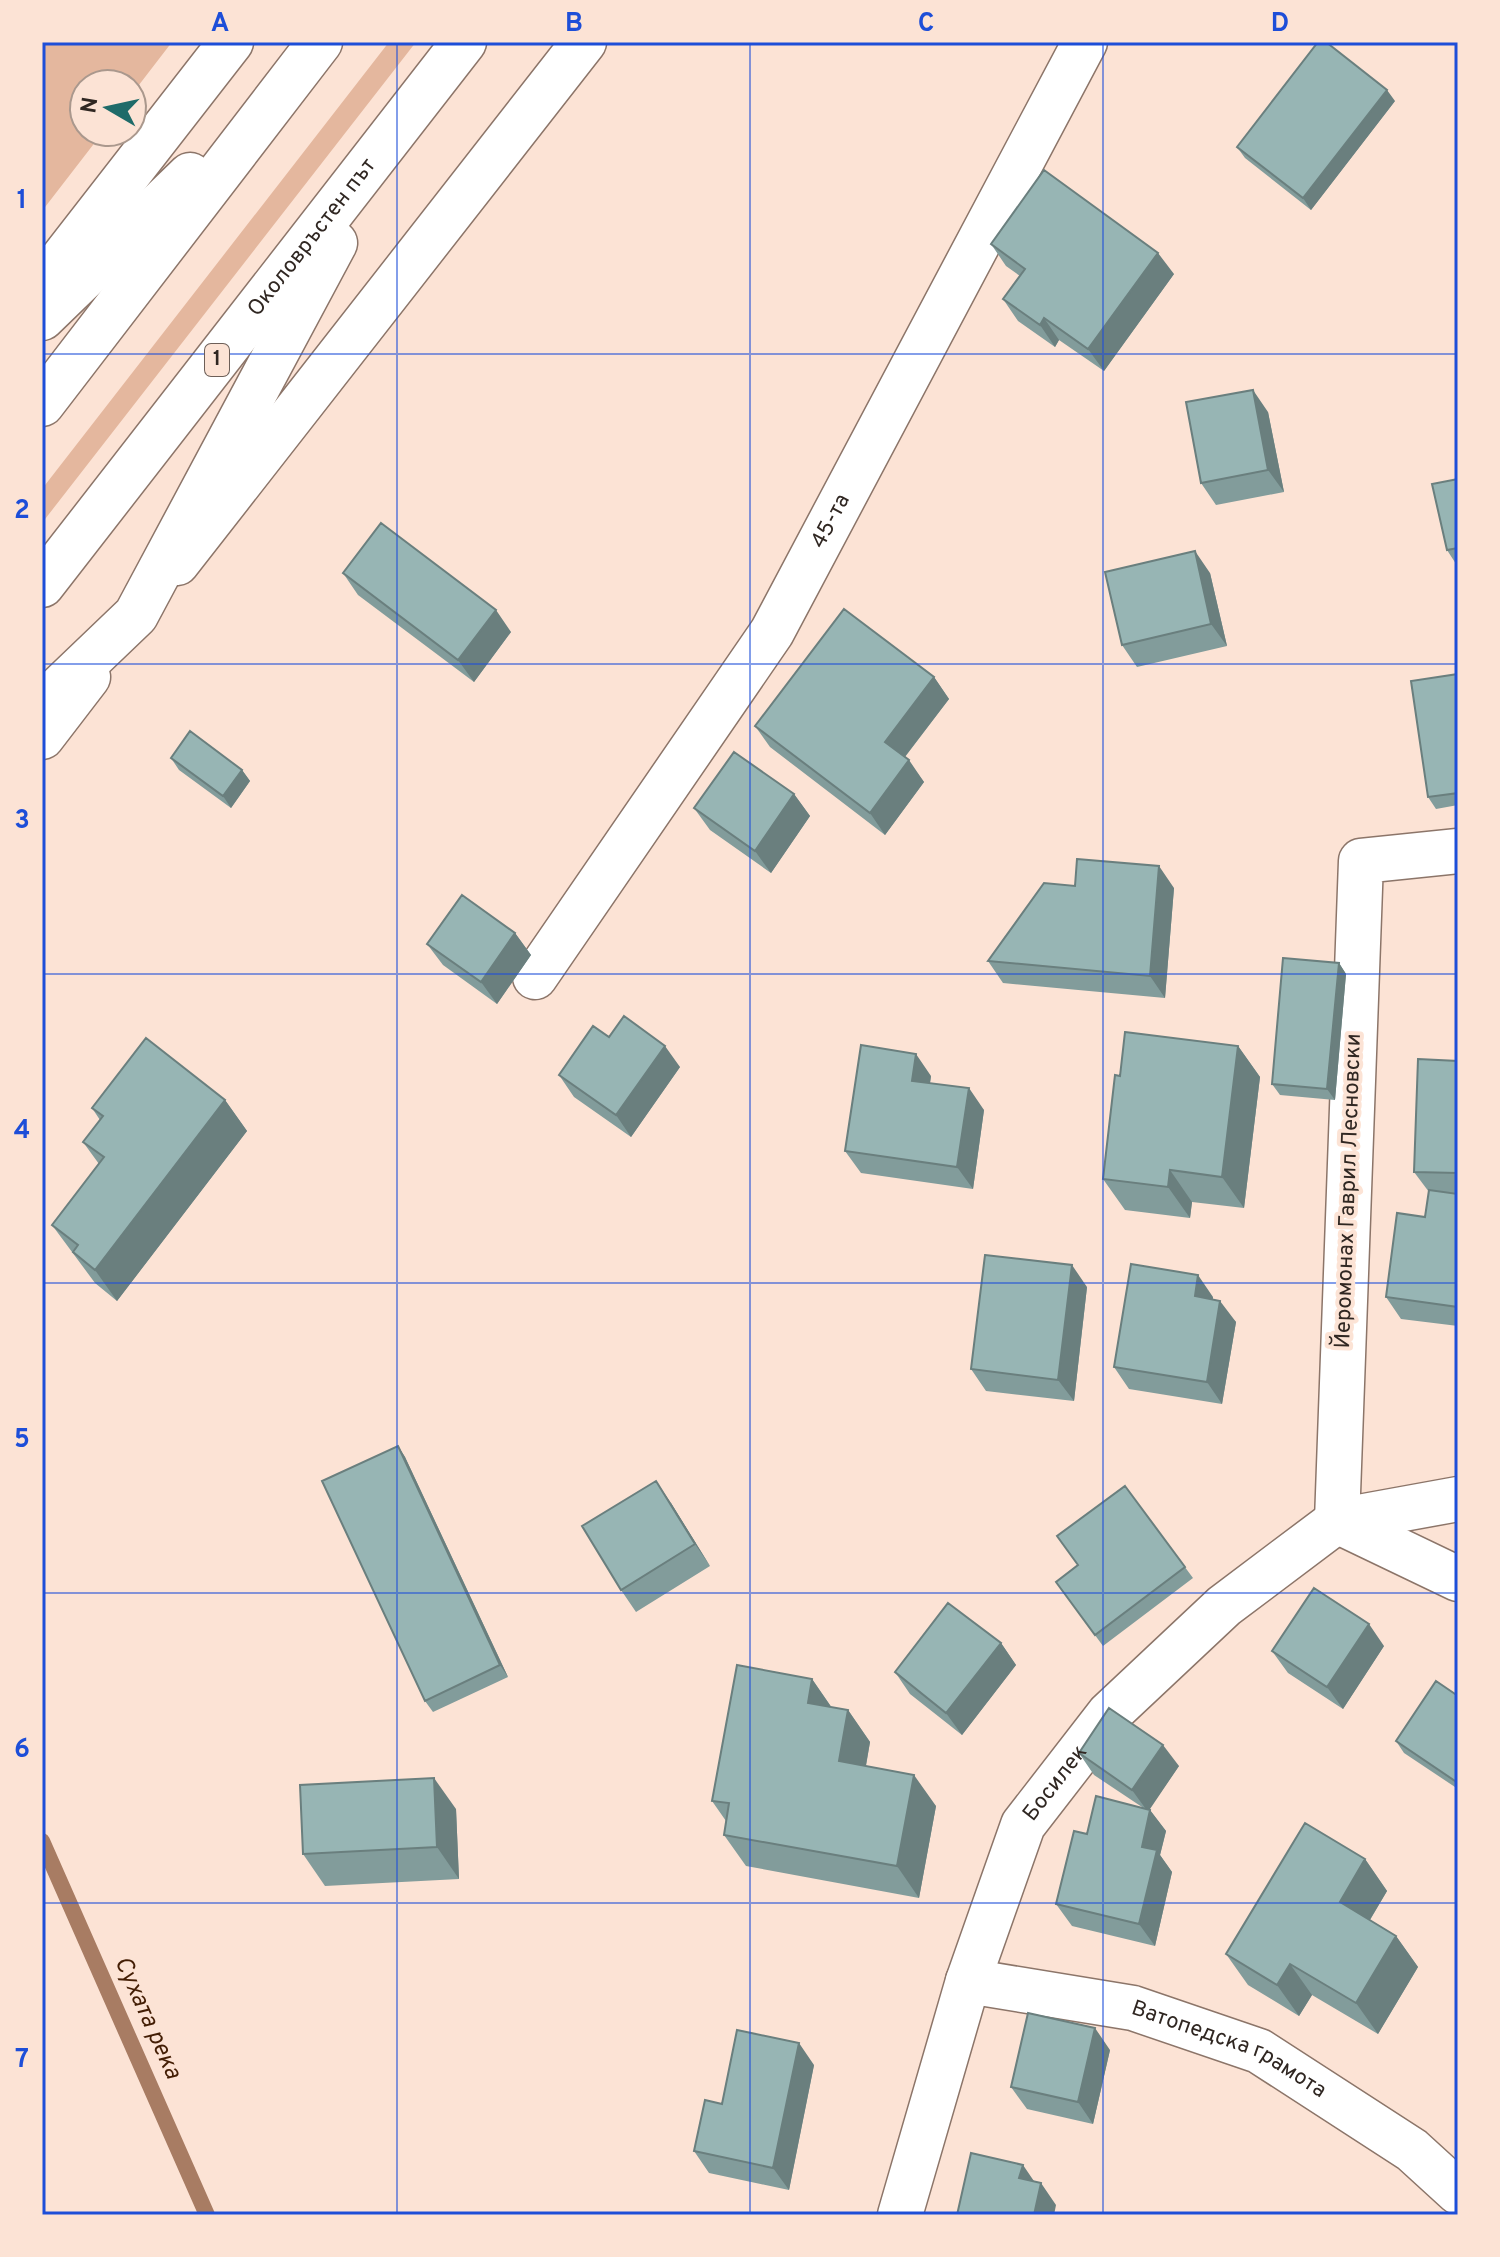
<svg xmlns="http://www.w3.org/2000/svg" width="1500" height="2257" font-family="Overpass,sans-serif">
	<style>
		.green { fill: #e4b79e }
		.lines { fill: none; stroke-linecap: round; stroke-linejoin: round }
		.stream { stroke: #a87c63; stroke-width: 16 }
		.minor-casing { stroke: #8c7569; stroke-width: 47 }
		.highway-casing { stroke: #8c7569; stroke-width: 47 }
		.minor { stroke: #fff; stroke-width: 44 }
		.highway { stroke: #fff; stroke-width: 44 }
		.wall { fill: #829c9b }
		.shaded-wall { fill: #6a7f7e }
		.building { fill: #97b5b4; stroke: #6a7f7e; stroke-width: 2 }
		.grid { fill: none; stroke: #1d4ed8; stroke-width: 2; stroke-opacity: 0.55 }
		.labels { text-anchor: middle; dominant-baseline: central; stroke-width: 8; stroke-linejoin: round; paint-order: stroke }
		.shield { fill: #fce3d5; stroke: #6d5f58; stroke-width: 2 }
		.shield-label { font-size: 20px; font-weight: bold; fill: #302722 }
		.street-label { font-size: 22px; fill: #302722; stroke: #fce3d5 }
		.water-label { font-size: 24px; font-style: italic; fill: #431d04; stroke: #fce3d5 }
		.neatline { fill: none; stroke: #1d4ed8; stroke-width: 3 }
		.grid-label { font-size: 26px; text-anchor: middle; font-weight: bold; fill: #1d4ed8 }
	</style>
	<rect width="100%" height="100%" fill="#fce3d5"/>
	<path class="green" d="M 42,42 L 172,42 L 132,94 L 132,84 L 84,84 L 84,132 L 103,132 L 42,211 Z
		M 389,42 L 416,42 L 42,523 L 42,489 Z"/>
	<g class="lines">
		<path class="stream" d="M 42,1841 L 207,2215"/>
		<g class="minor-casing">
			<g id="minor">
				<path d="M 42,285 L 231,42"/>
				<path d="M 177,563 L 584,42"/>
				<path d="M 42,737 L 88,677"/>
				<path d="M 1458,851 L 1361,861 L 1337,1521 L 1458,1579"/>
				<path id="s1" d="M 535,977 L 772,632 L 1085,42"/>
				<path id="s2" d="M 968,1981 L 1133,2008 L 1259,2051 L 1412,2150 L 1458,2192"/>
				<path id="s3" d="M 900,2215 L 968,1981 L 1023,1825 L 1109,1714 L 1224,1606 L 1337,1521 L 1458,1499"/>
			</g>
		</g>
		<g class="highway-casing">
			<g id="highway">
				<path d="M 42,318 L 190,175"/>
				<path d="M 42,404 L 320,42"/>
				<path id="s4" d="M 42,585 L 464,42"/>
				<path d="M 42,705 L 136,615 L 335,243"/>
			</g>
		</g>
		<use href="#minor" class="minor"/>
		<use href="#highway" class="highway"/>
	</g>
	<path class="wall" d="M 1395,101 L 1311,210 L 1245,158 L 1237,147 Z
		M 991,244 L 1174,274 L 1104,371 L 1059,340 L 1055,347 L 1018,321 L 1003,299 L 1020,276 L 1006,266 Z
		M 1268,412 L 1284,492 L 1216,505 L 1201,483 Z
		M 1458,479 L 1458,567 L 1447,550 Z
		M 343,573 L 511,632 L 474,682 L 358,595 Z
		M 1210,573 L 1227,646 L 1137,667 L 1122,645 Z
		M 1458,674 L 1458,805 L 1436,809 L 1428,797 Z
		M 934,677 L 949,699 L 905,757 L 924,782 L 885,835 L 770,747 L 755,726 Z
		M 171,758 L 242,770 L 250,781 L 231,808 L 179,770 Z
		M 794,794 L 810,816 L 771,873 L 710,830 L 694,808 Z
		M 1075,886 L 1174,888 L 1165,998 L 1003,983 L 988,961 Z
		M 515,933 L 531,955 L 497,1004 L 443,965 L 427,944 Z
		M 1339,963 L 1346,974 L 1335,1100 L 1280,1095 L 1272,1084 Z
		M 609,1037 L 680,1067 L 631,1137 L 574,1097 L 559,1075 Z
		M 1238,1046 L 1260,1077 L 1244,1208 L 1192,1202 L 1190,1218 L 1125,1210 L 1103,1179 L 1120,1076 Z
		M 1458,1061 L 1458,1326 L 1401,1319 L 1386,1297 L 1425,1217 L 1429,1192 L 1414,1172 Z
		M 931,1076 L 930,1083 L 984,1110 L 973,1189 L 861,1173 L 845,1151 Z
		M 225,1100 L 247,1131 L 117,1301 L 95,1283 L 52,1225 L 99,1164 L 83,1142 L 100,1120 L 92,1108 Z
		M 1087,1287 L 1074,1401 L 986,1391 L 971,1369 Z
		M 1213,1297 L 1213,1299 L 1236,1322 L 1222,1404 L 1129,1389 L 1114,1367 Z
		M 398,1446 L 405,1457 L 508,1677 L 433,1712 L 425,1701 Z
		M 1125,1486 L 1193,1578 L 1103,1646 L 1056,1582 L 1077,1565 Z
		M 671,1503 L 710,1566 L 636,1612 L 621,1590 Z
		M 1001,1643 L 1016,1665 L 962,1735 L 910,1694 L 895,1672 Z
		M 1384,1646 L 1343,1709 L 1288,1673 L 1272,1651 Z
		M 812,1679 L 832,1708 L 848,1710 L 870,1742 L 866,1766 L 936,1806 L 919,1898 L 746,1866 L 724,1835 L 726,1821 L 712,1801 Z
		M 1458,1696 L 1458,1789 L 1404,1753 L 1396,1741 Z
		M 1079,1753 L 1179,1766 L 1149,1809 L 1166,1831 L 1160,1855 L 1172,1872 L 1155,1946 L 1072,1926 L 1056,1904 L 1087,1834 L 1142,1807 L 1094,1775 Z
		M 456,1809 L 459,1879 L 325,1886 L 303,1854 Z
		M 1365,1859 L 1387,1891 L 1370,1920 L 1396,1936 L 1418,1967 L 1378,2034 L 1312,1995 L 1299,2016 L 1248,1985 L 1226,1954 Z
		M 1110,2050 L 1093,2124 L 1027,2109 L 1011,2087 Z
		M 814,2065 L 789,2190 L 709,2173 L 694,2151 L 722,2104 Z"/>
	<path class="shaded-wall" d="M 1387,90 L 1395,101 L 1311,210 L 1303,198 Z
		M 1158,253 L 1174,274 L 1104,371 L 1088,349 Z
		M 1044,318 L 1059,340 L 1055,347 L 1040,325 Z
		M 1253,390 L 1268,412 L 1284,492 L 1268,470 Z
		M 1195,551 L 1210,573 L 1227,646 L 1211,624 Z
		M 496,610 L 511,632 L 474,682 L 458,660 Z
		M 934,677 L 949,699 L 900,763 L 885,742 Z
		M 909,760 L 924,782 L 885,835 L 870,813 Z
		M 242,770 L 250,781 L 231,808 L 223,796 Z
		M 794,794 L 810,816 L 771,873 L 755,851 Z
		M 1159,866 L 1174,888 L 1165,998 L 1150,976 Z
		M 515,933 L 531,955 L 497,1004 L 481,982 Z
		M 1339,963 L 1346,974 L 1335,1100 L 1327,1089 Z
		M 665,1046 L 680,1067 L 631,1137 L 616,1115 Z
		M 1238,1046 L 1260,1077 L 1244,1208 L 1222,1177 Z
		M 916,1054 L 931,1076 L 927,1103 L 912,1081 Z
		M 969,1088 L 984,1110 L 973,1189 L 957,1167 Z
		M 225,1100 L 247,1131 L 117,1301 L 95,1270 Z
		M 1170,1170 L 1192,1202 L 1190,1218 L 1168,1187 Z
		M 1072,1265 L 1087,1287 L 1074,1401 L 1058,1380 Z
		M 1198,1275 L 1213,1297 L 1210,1318 L 1195,1296 Z
		M 1220,1301 L 1236,1322 L 1222,1404 L 1207,1382 Z
		M 398,1446 L 405,1457 L 508,1677 L 500,1665 Z
		M 656,1481 L 671,1503 L 710,1566 L 695,1544 Z
		M 1369,1624 L 1384,1646 L 1343,1709 L 1327,1687 Z
		M 1001,1643 L 1016,1665 L 962,1735 L 946,1713 Z
		M 812,1679 L 834,1711 L 808,1703 Z
		M 848,1710 L 870,1742 L 861,1793 L 839,1761 Z
		M 1163,1745 L 1179,1766 L 1148,1812 L 1132,1790 Z
		M 914,1775 L 936,1806 L 919,1898 L 897,1866 Z
		M 434,1778 L 456,1809 L 459,1879 L 437,1847 Z
		M 1150,1810 L 1166,1831 L 1160,1855 L 1172,1872 L 1155,1946 L 1139,1924 L 1142,1847 Z
		M 1365,1859 L 1387,1891 L 1362,1933 L 1340,1902 Z
		M 1396,1936 L 1418,1967 L 1378,2034 L 1356,2003 Z
		M 1290,1964 L 1312,1995 L 1299,2016 L 1277,1985 Z
		M 1095,2028 L 1110,2050 L 1093,2124 L 1078,2102 Z
		M 799,2043 L 814,2065 L 789,2190 L 773,2168 Z
		M 1023,2165 L 1038,2187 L 1019,2178 Z
		M 1041,2183 L 1056,2205 L 1054,2215 L 1034,2215 Z"/>
	<path class="building" d="M 1318,42 L 1326,42 L 1387,90 L 1303,198 L 1237,147 Z
		M 1044,170 L 1158,253 L 1088,349 L 1044,318 L 1040,325 L 1003,299 L 1025,269 L 991,244 Z
		M 1253,390 L 1268,470 L 1201,483 L 1186,402 Z
		M 1458,479 L 1458,548 L 1447,550 L 1432,484 Z
		M 381,523 L 496,610 L 458,660 L 343,573 Z
		M 1195,551 L 1211,624 L 1122,645 L 1105,572 Z
		M 844,609 L 934,677 L 885,742 L 909,760 L 870,813 L 755,726 Z
		M 1458,674 L 1458,793 L 1428,797 L 1411,681 Z
		M 190,731 L 242,770 L 223,796 L 171,758 Z
		M 734,752 L 794,794 L 755,851 L 694,808 Z
		M 1077,859 L 1159,866 L 1150,976 L 988,961 L 1044,883 L 1075,886 Z
		M 462,895 L 515,933 L 481,982 L 427,944 Z
		M 1283,958 L 1339,963 L 1327,1089 L 1272,1084 Z
		M 624,1016 L 665,1046 L 616,1115 L 559,1075 L 593,1026 L 609,1037 Z
		M 1125,1032 L 1238,1046 L 1222,1177 L 1170,1170 L 1168,1187 L 1103,1179 L 1115,1075 L 1120,1076 Z
		M 146,1038 L 225,1100 L 95,1270 L 73,1252 L 78,1245 L 52,1225 L 104,1157 L 83,1142 L 103,1116 L 92,1108 Z
		M 861,1045 L 916,1054 L 912,1081 L 969,1088 L 957,1167 L 845,1151 Z
		M 1418,1059 L 1458,1061 L 1458,1173 L 1414,1172 Z
		M 1429,1190 L 1458,1194 L 1458,1307 L 1386,1297 L 1397,1213 L 1425,1217 Z
		M 985,1255 L 1072,1265 L 1058,1380 L 971,1369 Z
		M 1131,1264 L 1198,1275 L 1195,1296 L 1220,1301 L 1207,1382 L 1114,1367 Z
		M 398,1446 L 500,1665 L 425,1701 L 322,1481 Z
		M 656,1481 L 695,1544 L 621,1590 L 582,1526 Z
		M 1125,1486 L 1185,1567 L 1095,1635 L 1056,1582 L 1078,1565 L 1057,1536 Z
		M 1314,1588 L 1369,1624 L 1327,1687 L 1272,1651 Z
		M 948,1603 L 1001,1643 L 946,1713 L 895,1672 Z
		M 737,1665 L 812,1679 L 808,1703 L 848,1710 L 839,1761 L 914,1775 L 897,1866 L 724,1835 L 729,1803 L 712,1801 Z
		M 1436,1681 L 1458,1696 L 1458,1783 L 1396,1741 Z
		M 1109,1708 L 1163,1745 L 1132,1790 L 1079,1753 Z
		M 434,1778 L 437,1847 L 303,1854 L 300,1785 Z
		M 1096,1796 L 1150,1810 L 1142,1847 L 1157,1850 L 1139,1924 L 1056,1904 L 1074,1831 L 1087,1834 Z
		M 1305,1823 L 1365,1859 L 1340,1902 L 1396,1936 L 1356,2003 L 1290,1964 L 1277,1985 L 1226,1954 Z
		M 1028,2013 L 1095,2028 L 1078,2102 L 1011,2087 Z
		M 737,2030 L 799,2043 L 773,2168 L 694,2151 L 705,2100 L 722,2104 Z
		M 971,2153 L 1023,2165 L 1019,2178 L 1041,2183 L 1034,2215 L 957,2215 Z"/>
	<path class="grid" d="M 397,42 L 397,2215M 750,42 L 750,2215M 1103,42 L 1103,2215M 42,354 L 1458,354M 42,664 L 1458,664M 42,974 L 1458,974M 42,1283 L 1458,1283M 42,1593 L 1458,1593M 42,1903 L 1458,1903"/>
	<g class="labels">
		<rect class="shield" x="205" y="344" width="24" height="32" rx="6"/>
		<g class="shield-label">
			<text x="217" y="360">1</text>
		</g>
		<g class="street-label">
			<text stroke="none"><textPath href="#s4" startOffset="440">Околовръстен път</textPath></text>
			<text stroke="none"><textPath href="#s1" startOffset="544">45-та</textPath></text>
			<text transform="translate(1349 1191) rotate(-88)">Йеромонах Гаврил Лесновски</text>
			<text stroke="none"><textPath href="#s3" startOffset="462">Босилек</textPath></text>
			<text stroke="none"><textPath href="#s2" startOffset="272">Ватопедска грамота</textPath></text>
		</g>
		<g class="water-label">
			<text transform="translate(147 2018) rotate(66)">Сухата река</text>
		</g>
	</g>
	<rect width="1500" height="2257" fill="none" stroke="#fce3d5" stroke-width="88"/>
	<g transform="translate(108 108) rotate(279)"><circle r="38" fill="#fce3d5" stroke="#aa988d" stroke-width="2"/>
	<path d="M0-6L14 30L0 20L-14 30Z" fill="#1f6b69"/>
	<text y="-12" font-size="22" font-weight="bold" text-anchor="middle" fill="#302722">N</text>
	</g>
	<rect x="44" y="44" width="1412" height="2169" class="neatline"/>
	<g class="grid-label">
		<text x="220" y="31">A</text>
		<text x="574" y="31">B</text>
		<text x="926" y="31">C</text>
		<text x="1280" y="31">D</text>
		<text x="22" y="208">1</text>
		<text x="22" y="518">2</text>
		<text x="22" y="828">3</text>
		<text x="22" y="1138">4</text>
		<text x="22" y="1447">5</text>
		<text x="22" y="1757">6</text>
		<text x="22" y="2067">7</text>
	</g>
</svg>
